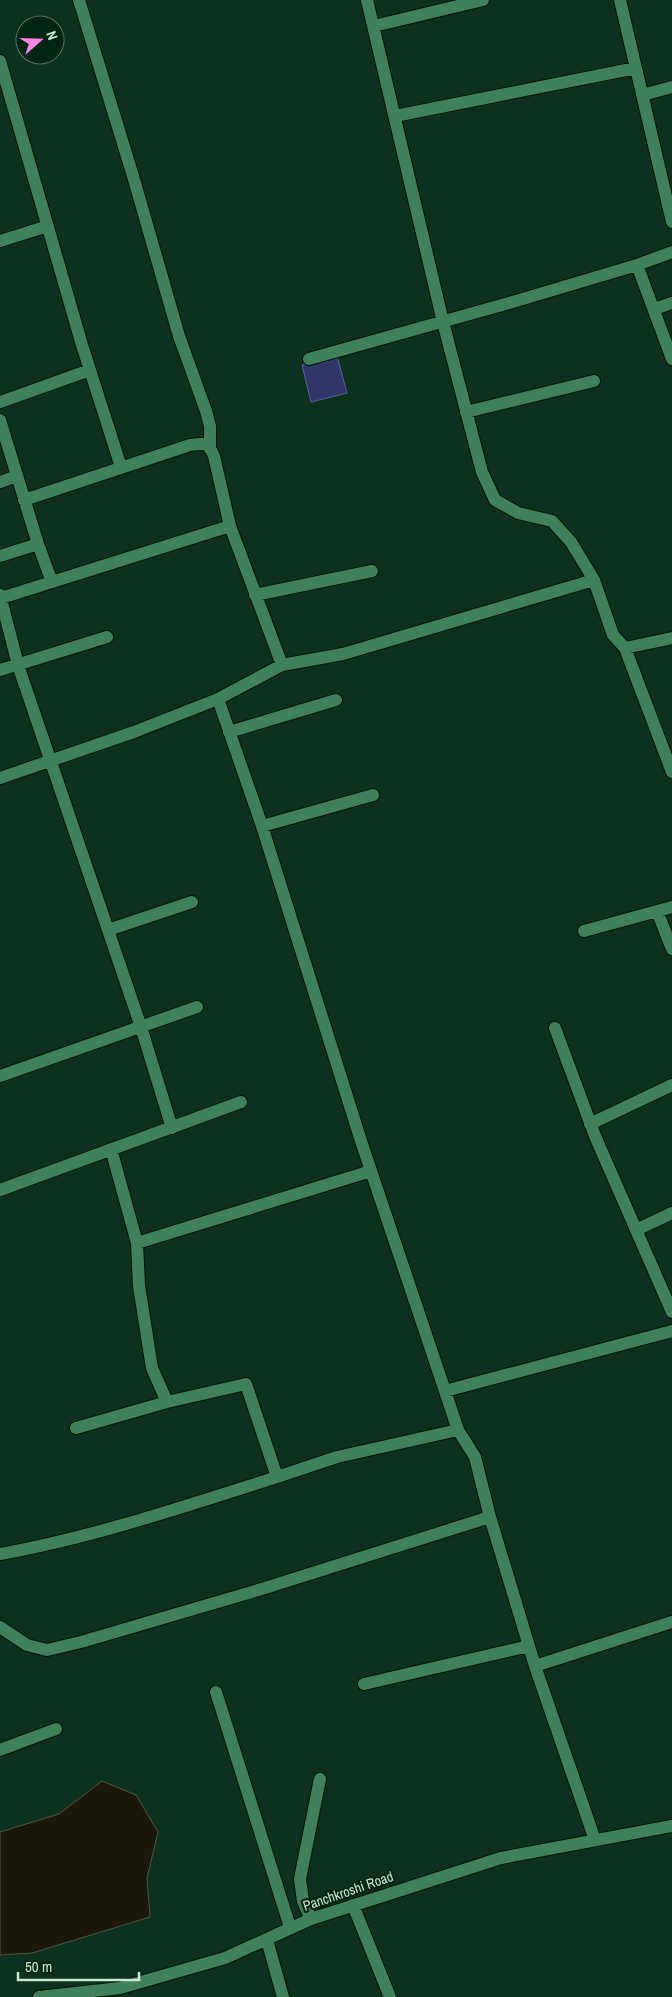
<svg xmlns="http://www.w3.org/2000/svg" width="672" height="1997" font-family="'Archivo Narrow',sans-serif">
	<style>
		.water { fill: #1b1808; stroke: #4f5645 }
		.building { fill: #313669; stroke: #586098 }
		.lines { fill: none; stroke-linecap: round; stroke-linejoin: round }
		.minor-casing { stroke: #03160b; stroke-width: 14 }
		.minor { stroke: #40805b; stroke-width: 12 }
		.labels { text-anchor: middle; dominant-baseline: central; stroke-width: 4.5; stroke-linejoin: round; paint-order: stroke }
		.street-label { font-size: 14px; fill: #c8e8d2; stroke: #032614 }
	</style>
	<rect width="100%" height="100%" fill="#0e301e"/>
	<path class="water" d="M 102,1781 L 136,1795 L 158,1832 L 147,1878 L 150,1917 L 32,1953 L 0,1955 L 0,1832 L 59,1814 Z"/>
	<path class="building" d="M 337,356 L 347,393 L 311,402 L 302,365 Z"/>
	<g class="lines">
		<g class="minor-casing">
			<path id="minor" d="M 79,0 L 133,176 L 179,336 L 206,411 L 210,426 L 210,448
				M 367,0 L 443,322 L 482,472 L 495,500 L 518,513 L 552,521 L 571,542 L 594,580 L 613,635 L 625,648 L 672,638
				M 620,0 L 672,222
				M 374,26 L 483,0
				M 0,61 L 82,345 L 121,467
				M 642,95 L 672,87
				M 395,116 L 636,68
				M 0,241 L 48,226
				M 637,265 L 672,359
				M 654,309 L 672,303
				M 309,359 L 516,301 L 637,265 L 672,252
				M 0,402 L 90,370
				M 466,412 L 594,381
				M 0,420 L 38,544 L 52,582
				M 0,482 L 17,476
				M 24,500 L 190,445 C 204,443 208,442 214,456 L 230,526 L 282,665
				M 0,556 L 38,544
				M 594,580 L 343,654 L 282,665 L 218,699 L 262,826 L 361,1141 L 445,1391 L 458,1430 L 475,1457 L 490,1517 L 535,1666 L 595,1840
				M 0,595 L 18,665 L 141,1027 L 172,1128
				M 255,595 L 372,571
				M 1,598 L 230,526
				M 625,648 L 672,772
				M 0,670 L 107,637
				M 229,732 L 336,700
				M 0,778 L 134,732 L 218,699
				M 262,826 L 373,795
				M 657,911 L 672,949
				M 108,930 L 192,902
				M 584,931 L 672,907
				M 555,1028 L 595,1136 L 672,1312
				M 0,1076 L 197,1007
				M 590,1124 L 672,1085
				M 111,1149 L 137,1243 L 139,1286 L 152,1368 L 167,1402 L 246,1384 L 277,1477 L 337,1457 L 458,1430
				M 0,1190 L 241,1102
				M 636,1230 L 672,1213
				M 137,1243 L 371,1171
				M 445,1391 L 672,1331
				M 76,1428 L 167,1402
				M 0,1554 C 94,1537 186,1506 277,1477
				M 0,1627 L 27,1645 L 47,1650 L 81,1642 L 265,1588 L 490,1517
				M 535,1666 L 672,1622
				M 364,1684 L 529,1646
				M 216,1692 L 290,1927
				M 0,1750 L 56,1729
				M 353,1905 L 390,1997
				M 311,1919 L 303,1901 L 300,1879 L 320,1779
				M 267,1940 L 283,1997
				M 39,1997 L 120,1988 L 225,1958 L 311,1919 L 501,1858 L 672,1826"/>
		</g>
		<use href="#minor" class="minor"/>
	</g>
	<g class="labels">
		<g class="street-label">
			<text transform="translate(348 1891) rotate(-19)">Panchkroshi Road</text>
		</g>
	</g>
	<g transform="translate(40 40) rotate(70)"><circle r="24" fill="#032614" stroke="#527460"/>
	<path d="M0-4L9 19L0 12L-9 19Z" fill="#fd86e2"/>
	<text y="-8" font-size="14" font-weight="bold" text-anchor="middle" fill="#c8e8d2">N</text>
	</g>
	<path d="M18 1972v8h121v-8" fill="none" stroke="#c8e8d2" stroke-width="2.5"/>
	<text x="25" y="1972" font-size="15" fill="#c8e8d2" stroke="#032614" stroke-width="4" paint-order="stroke">50 m</text>
</svg>
